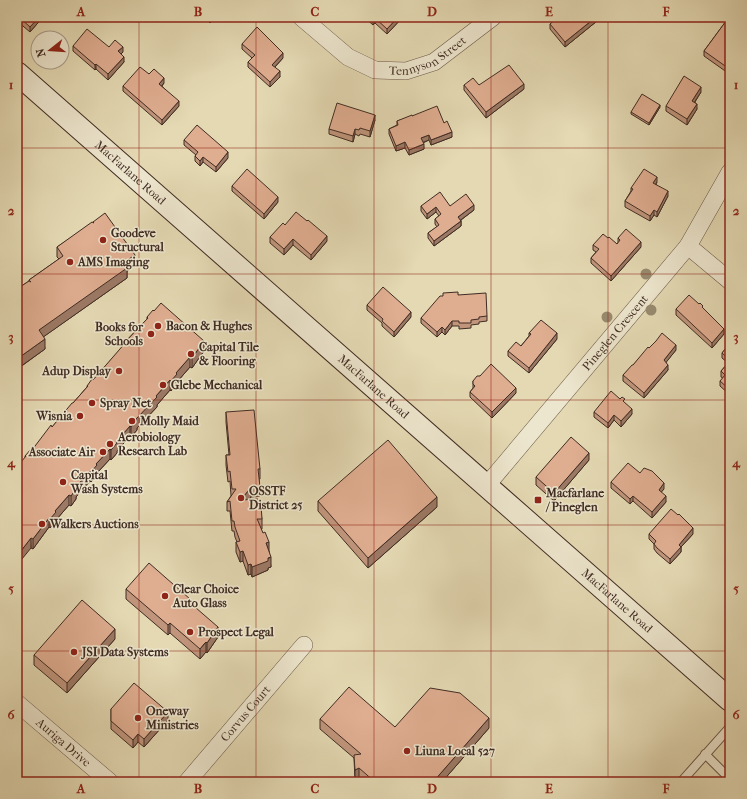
<svg xmlns="http://www.w3.org/2000/svg" width="747" height="799" font-family="'IM FELL French Canon',serif">
	<style>
		.lines { fill: none; stroke-linecap: round; stroke-linejoin: round }
		.lane-casing { stroke: #695747; stroke-width: 10 }
		.street-casing { stroke: #695747; stroke-width: 18 }
		.secondary-casing { stroke: #402c23; stroke-width: 24 }
		.lane { stroke: #ede6ce; stroke-width: 8 }
		.street { stroke: #ede6ce; stroke-width: 17 }
		.secondary { stroke: #ede6ce; stroke-width: 22 }
		.tree { fill: #988a6f }
		.wall { fill: #c0957c; stroke: #402c23 }
		.shaded-wall { fill: #9c7965; stroke: #402c23 }
		.building { fill: #dfad90; stroke: #402c23 }
		.grid { fill: none; stroke: #8f2418; stroke-width: 1; stroke-opacity: 0.55 }
		.poi-dot { fill: #8f2418; stroke: #ede6ce; stroke-width: 1.5 }
		.labels { text-anchor: middle; dominant-baseline: central; stroke-width: 3; stroke-linejoin: round; paint-order: stroke }
		.street-label { font-size: 12px; fill: #402c23; stroke: #ede6ce }
		.poi-label { font-size: 12px; font-weight: bold; fill: #402c23; stroke: #ede6ce; text-anchor: start }
		.neatline { fill: none; stroke: #8f2418; stroke-width: 1.5 }
		.grid-label { font-size: 13px; text-anchor: middle; font-weight: bold; fill: #8f2418 }
	</style>
	<rect width="100%" height="100%" fill="#e4d9b3"/>
	<filter id="stains"><feTurbulence type="fractalNoise" baseFrequency=".005" numOctaves="4"/><feColorMatrix values="0 0 0 0 .2 0 0 0 0 .09 0 0 0 0 .02 0 0 0 .5 -.17"/></filter>
	<radialGradient id="worn" r=".72"><stop offset=".6" stop-color="#630" stop-opacity="0"/><stop offset="1" stop-color="#630" stop-opacity=".3"/></radialGradient>
	<g class="lines">
		<g class="lane-casing">
			<path id="lane" d="M 705,754 L 730,779
				M 681,782 L 730,727"/>
		</g>
		<g class="street-casing">
			<g id="street">
				<path id="s1" d="M 301,17 L 348,57 L 375,70 L 406,71 L 434,62 L 493,17"/>
				<path d="M 688,246 L 730,281"/>
				<path id="s2" d="M 487,485 L 688,246 L 730,172"/>
				<path id="s3" d="M 17,703 L 110,782"/>
				<path id="s4" d="M 187,782 L 304,645"/>
			</g>
		</g>
		<g class="secondary-casing">
			<g id="secondary">
				<path id="s5" d="M 17,73 L 730,700"/>
			</g>
		</g>
		<use href="#lane" class="lane"/>
		<use href="#street" class="street"/>
		<use href="#secondary" class="secondary"/>
	</g>
	<g class="tree">
		<circle cx="646" cy="274" r="5.5"/>
		<circle cx="651" cy="310" r="5.5"/>
		<circle cx="607" cy="317" r="5.5"/>
	</g>
	<path class="wall" d="M 17,17 L 43,17 L 30,32 L 17,21 Z
		M 204,17 L 215,17 L 210,23 Z
		M 364,17 L 402,17 L 402,18 L 387,34 L 375,23 L 373,25 Z
		M 555,17 L 602,17 L 565,47 L 550,29 L 550,24 L 555,19 Z
		M 729,17 L 728,73 L 704,56 L 704,51 Z
		M 242,44 L 283,58 L 275,67 L 280,77 L 270,87 L 248,67 L 248,62 L 252,58 L 242,49 Z
		M 73,46 L 109,47 L 123,52 L 121,54 L 124,62 L 108,80 L 96,69 L 95,70 L 73,51 Z
		M 149,74 L 164,83 L 162,86 L 179,106 L 162,125 L 123,91 L 123,86 Z
		M 464,85 L 524,89 L 486,118 L 464,90 Z
		M 701,92 L 695,102 L 697,109 L 687,125 L 666,111 L 666,106 Z
		M 660,107 L 649,125 L 631,114 L 631,112 Z
		M 412,116 L 444,123 L 452,137 L 431,145 L 429,140 L 423,143 L 424,149 L 409,155 L 405,148 L 396,151 L 389,134 L 389,129 L 397,125 L 397,121 Z
		M 375,120 L 370,137 L 360,134 L 359,136 L 355,134 L 353,142 L 329,134 L 329,129 Z
		M 184,140 L 228,158 L 216,172 L 203,162 L 200,166 L 195,161 L 195,156 L 196,155 L 184,145 Z
		M 657,182 L 656,184 L 668,196 L 657,217 L 654,215 L 650,221 L 625,207 L 625,201 L 631,191 L 631,188 Z
		M 232,186 L 278,202 L 264,219 L 232,191 Z
		M 421,206 L 450,206 L 474,210 L 461,220 L 461,226 L 434,246 L 428,238 L 428,233 L 437,227 L 435,224 L 435,219 L 439,216 L 436,212 L 427,219 L 421,211 Z
		M 93,222 L 135,265 L 127,271 L 127,278 L 43,337 L 45,349 L 19,368 L 21,381 L 18,383 L 18,385 L 17,386 L 17,289 L 29,281 L 29,280 L 59,259 L 57,257 L 57,247 L 93,223 Z
		M 285,225 L 327,241 L 311,260 L 293,245 L 284,255 L 270,243 L 270,237 Z
		M 608,238 L 617,244 L 618,243 L 618,238 L 641,247 L 611,281 L 591,263 L 591,258 L 596,252 L 593,250 L 593,245 Z
		M 458,295 L 487,316 L 487,321 L 479,322 L 479,324 L 471,325 L 471,328 L 459,329 L 459,326 L 452,326 L 445,335 L 442,332 L 437,337 L 421,323 L 421,318 Z
		M 367,305 L 411,317 L 394,337 L 382,326 L 382,323 L 367,310 Z
		M 703,308 L 724,334 L 712,348 L 676,315 L 676,309 Z
		M 147,317 L 204,351 L 192,368 L 190,367 L 177,382 L 177,384 L 171,391 L 170,390 L 157,405 L 157,407 L 137,428 L 137,430 L 131,437 L 130,436 L 117,451 L 117,453 L 111,460 L 110,459 L 97,473 L 97,475 L 91,482 L 90,481 L 76,497 L 76,499 L 71,506 L 69,505 L 56,520 L 56,522 L 50,528 L 49,527 L 33,549 L 31,548 L 25,456 L 32,450 L 87,387 L 87,386 L 93,380 L 126,343 L 126,341 L 147,319 Z
		M 529,333 L 557,339 L 529,373 L 508,356 L 508,351 L 521,346 L 529,336 Z
		M 730,343 L 730,392 L 729,394 L 720,386 L 720,381 L 723,378 L 721,377 L 721,371 L 728,363 L 722,358 L 722,353 Z
		M 649,348 L 676,350 L 666,362 L 668,370 L 644,398 L 623,381 L 623,375 L 633,365 Z
		M 480,376 L 516,393 L 492,418 L 470,397 L 470,392 L 473,388 L 473,381 Z
		M 625,403 L 632,414 L 621,427 L 614,420 L 608,428 L 594,417 L 594,412 Z
		M 226,412 L 260,469 L 260,479 L 259,479 L 260,496 L 251,497 L 249,500 L 259,505 L 262,519 L 262,529 L 261,529 L 269,552 L 271,567 L 268,568 L 268,570 L 252,577 L 251,574 L 248,575 L 243,561 L 240,562 L 236,552 L 236,542 L 237,542 L 235,537 L 234,531 L 232,531 L 230,511 L 227,511 L 227,502 L 231,496 L 230,481 L 228,482 L 226,465 L 226,455 L 229,455 L 226,422 Z
		M 589,460 L 554,501 L 536,485 L 536,477 Z
		M 611,482 L 664,489 L 661,492 L 666,502 L 652,518 L 633,501 L 630,504 L 611,488 Z
		M 318,501 L 437,507 L 368,568 L 318,511 Z
		M 649,534 L 693,534 L 681,547 L 681,552 L 670,564 L 657,553 L 654,549 L 654,544 L 649,539 Z
		M 126,589 L 190,603 L 218,637 L 207,653 L 206,652 L 204,654 L 200,659 L 170,633 L 168,635 L 126,599 Z
		M 115,639 L 67,693 L 34,665 L 34,655 Z
		M 111,709 L 168,720 L 144,747 L 138,742 L 133,748 L 111,729 Z
		M 320,719 L 395,727 L 489,728 L 442,782 L 364,782 L 359,778 L 355,780 L 354,758 L 320,729 Z"/>
	<path class="shaded-wall" d="M 39,17 L 43,17 L 30,32 L 30,27 Z
		M 210,17 L 215,17 L 210,23 Z
		M 398,17 L 402,17 L 402,18 L 387,34 L 387,29 Z
		M 596,17 L 602,17 L 565,47 L 565,42 Z
		M 375,18 L 375,23 L 373,25 L 373,20 Z
		M 123,47 L 123,52 L 118,57 L 118,51 Z
		M 283,53 L 283,58 L 272,70 L 272,65 Z
		M 124,57 L 124,62 L 108,80 L 108,74 Z
		M 96,64 L 96,69 L 95,70 L 95,65 Z
		M 730,65 L 730,70 L 728,73 L 728,68 Z
		M 280,71 L 280,77 L 270,87 L 270,82 Z
		M 164,78 L 164,83 L 159,89 L 159,84 Z
		M 524,84 L 524,89 L 486,118 L 486,112 Z
		M 701,87 L 701,92 L 692,106 L 692,101 Z
		M 179,101 L 179,106 L 162,125 L 162,120 Z
		M 697,104 L 697,109 L 687,125 L 687,119 Z
		M 660,105 L 660,107 L 649,125 L 649,123 Z
		M 375,115 L 375,120 L 370,137 L 370,131 Z
		M 355,129 L 355,134 L 353,142 L 353,136 Z
		M 452,132 L 452,137 L 431,145 L 431,140 Z
		M 429,135 L 429,140 L 421,143 L 421,138 Z
		M 405,142 L 405,148 L 396,151 L 396,146 Z
		M 424,144 L 424,149 L 409,155 L 409,150 Z
		M 228,152 L 228,158 L 216,172 L 216,167 Z
		M 203,157 L 203,162 L 200,166 L 200,161 Z
		M 657,177 L 657,182 L 653,188 L 653,183 Z
		M 668,191 L 668,196 L 657,217 L 657,212 Z
		M 278,197 L 278,202 L 264,219 L 264,214 Z
		M 474,205 L 474,210 L 458,222 L 458,217 Z
		M 436,207 L 436,212 L 427,219 L 427,214 Z
		M 654,210 L 654,215 L 650,221 L 650,216 Z
		M 461,221 L 461,226 L 434,246 L 434,241 Z
		M 327,236 L 327,241 L 311,260 L 311,255 Z
		M 293,239 L 293,245 L 284,255 L 284,249 Z
		M 641,242 L 641,247 L 611,281 L 611,276 Z
		M 135,255 L 135,265 L 127,271 L 127,278 L 39,340 L 39,330 L 123,263 Z
		M 411,312 L 411,317 L 394,337 L 394,332 Z
		M 452,321 L 452,326 L 445,335 L 445,330 Z
		M 442,327 L 442,332 L 437,337 L 437,332 Z
		M 724,329 L 724,334 L 712,348 L 712,343 Z
		M 557,333 L 557,339 L 529,373 L 529,368 Z
		M 45,339 L 45,349 L 17,369 L 17,359 Z
		M 204,341 L 204,351 L 192,368 L 192,358 Z
		M 676,345 L 676,350 L 664,365 L 664,360 Z
		M 190,357 L 190,367 L 177,382 L 177,384 L 171,391 L 171,381 L 176,373 Z
		M 668,365 L 668,370 L 644,398 L 644,393 Z
		M 21,371 L 21,381 L 18,383 L 18,385 L 17,386 L 17,374 Z
		M 170,380 L 170,390 L 157,405 L 157,407 L 137,428 L 137,430 L 131,437 L 131,427 L 136,419 Z
		M 730,387 L 730,392 L 729,394 L 729,389 Z
		M 516,388 L 516,393 L 492,418 L 492,412 Z
		M 632,409 L 632,414 L 621,427 L 621,421 Z
		M 614,415 L 614,420 L 608,428 L 608,423 Z
		M 130,426 L 130,436 L 117,451 L 117,453 L 111,460 L 111,450 L 116,442 Z
		M 110,449 L 110,459 L 97,473 L 97,475 L 91,482 L 91,472 L 96,464 Z
		M 589,453 L 589,460 L 554,501 L 554,493 Z
		M 90,471 L 90,481 L 76,497 L 76,499 L 71,506 L 71,496 L 75,488 Z
		M 664,483 L 664,489 L 659,495 L 659,490 Z
		M 251,487 L 251,497 L 241,510 L 241,500 Z
		M 69,495 L 69,505 L 56,520 L 56,522 L 50,528 L 50,519 L 55,511 Z
		M 633,496 L 633,501 L 630,504 L 630,499 Z
		M 666,496 L 666,502 L 652,518 L 652,512 Z
		M 437,497 L 437,507 L 368,568 L 368,558 Z
		M 49,518 L 49,527 L 33,549 L 33,539 Z
		M 693,528 L 693,534 L 681,547 L 681,552 L 670,564 L 670,559 L 679,545 Z
		M 31,538 L 31,548 L 17,565 L 17,556 Z
		M 269,542 L 269,552 L 266,543 Z
		M 243,551 L 243,561 L 240,562 L 240,552 Z
		M 271,557 L 271,567 L 268,568 L 268,570 L 252,577 L 252,567 Z
		M 251,564 L 251,574 L 248,575 L 248,565 Z
		M 170,623 L 170,633 L 168,635 L 168,625 Z
		M 218,627 L 218,637 L 207,653 L 207,643 Z
		M 115,629 L 115,639 L 67,693 L 67,683 Z
		M 206,642 L 206,652 L 200,659 L 200,649 Z
		M 168,712 L 168,720 L 144,747 L 144,739 Z
		M 489,718 L 489,728 L 442,782 L 433,782 Z
		M 138,734 L 138,742 L 133,748 L 133,740 Z
		M 359,768 L 359,778 L 355,780 L 355,770 Z"/>
	<path class="building" d="M 19,17 L 39,17 L 30,27 Z
		M 370,17 L 398,17 L 387,29 L 375,18 L 373,20 Z
		M 557,17 L 596,17 L 565,42 L 550,24 L 557,18 Z
		M 729,17 L 730,17 L 730,65 L 728,68 L 704,51 Z
		M 257,27 L 283,53 L 272,65 L 280,71 L 270,82 L 248,62 L 255,55 L 242,44 Z
		M 87,29 L 109,47 L 115,40 L 123,47 L 118,51 L 124,57 L 108,74 L 96,64 L 95,65 L 73,46 Z
		M 509,65 L 524,84 L 486,112 L 464,85 L 473,78 L 479,85 Z
		M 140,67 L 149,74 L 154,69 L 164,78 L 159,84 L 179,101 L 162,120 L 123,86 Z
		M 684,76 L 701,87 L 692,101 L 697,104 L 687,119 L 666,106 Z
		M 642,94 L 660,105 L 649,123 L 631,112 Z
		M 337,103 L 375,115 L 370,131 L 360,128 L 359,130 L 355,129 L 353,136 L 329,129 Z
		M 437,106 L 444,123 L 447,121 L 452,132 L 431,140 L 429,135 L 421,138 L 424,144 L 409,150 L 405,142 L 396,146 L 389,129 L 398,125 L 397,121 L 412,115 L 412,116 Z
		M 197,125 L 228,152 L 216,167 L 203,157 L 200,161 L 195,156 L 198,152 L 184,140 Z
		M 247,169 L 278,197 L 264,214 L 232,186 Z
		M 644,169 L 657,177 L 653,183 L 668,191 L 657,212 L 654,210 L 650,216 L 625,201 L 633,189 L 631,188 Z
		M 440,192 L 450,206 L 466,194 L 474,205 L 458,217 L 461,221 L 434,241 L 428,233 L 439,225 L 435,219 L 441,214 L 436,207 L 427,214 L 421,206 Z
		M 296,212 L 307,221 L 308,220 L 327,236 L 311,255 L 293,239 L 284,249 L 270,237 L 283,223 L 285,225 Z
		M 105,213 L 135,255 L 123,263 L 127,268 L 39,330 L 45,339 L 17,359 L 17,289 L 29,281 L 31,282 L 29,280 L 63,256 L 57,247 L 92,222 L 94,223 L 93,222 Z
		M 626,229 L 641,242 L 611,276 L 591,258 L 599,249 L 593,245 L 603,234 L 608,238 L 609,237 L 617,244 L 620,240 L 618,238 Z
		M 383,287 L 411,312 L 394,332 L 382,321 L 383,319 L 367,305 Z
		M 458,292 L 458,295 L 486,293 L 487,316 L 479,317 L 479,319 L 471,320 L 471,323 L 459,323 L 459,321 L 452,321 L 445,330 L 442,327 L 437,332 L 421,318 L 440,296 L 443,296 L 443,293 Z
		M 689,295 L 699,304 L 700,303 L 703,306 L 702,307 L 724,329 L 712,343 L 676,309 Z
		M 161,303 L 204,341 L 192,358 L 190,357 L 176,373 L 177,374 L 171,381 L 170,380 L 156,396 L 157,397 L 136,419 L 137,420 L 131,427 L 130,426 L 116,442 L 117,443 L 111,450 L 110,449 L 96,464 L 97,465 L 91,472 L 90,471 L 75,488 L 76,489 L 71,496 L 69,495 L 55,511 L 56,512 L 50,519 L 49,518 L 33,539 L 31,538 L 17,556 L 17,467 L 26,456 L 25,456 L 31,449 L 32,450 L 51,425 L 52,427 L 72,403 L 73,403 L 88,386 L 87,386 L 92,379 L 93,380 L 126,342 L 126,341 L 148,318 L 147,317 L 153,310 L 154,311 Z
		M 541,320 L 557,333 L 529,368 L 508,351 L 516,342 L 521,346 L 531,334 L 529,333 Z
		M 662,333 L 676,345 L 664,360 L 668,365 L 644,393 L 623,375 L 632,365 L 633,365 L 648,347 L 649,348 L 656,341 Z
		M 730,343 L 730,360 L 722,353 Z
		M 730,361 L 730,387 L 729,389 L 720,381 L 725,375 L 721,371 Z
		M 491,364 L 516,388 L 492,412 L 470,392 L 475,386 L 473,384 L 473,381 L 477,376 L 480,376 Z
		M 17,365 L 21,371 L 17,374 Z
		M 611,391 L 620,399 L 622,397 L 625,399 L 623,401 L 632,409 L 621,421 L 614,415 L 608,423 L 594,412 Z
		M 254,410 L 260,469 L 258,469 L 260,487 L 251,487 L 241,500 L 258,499 L 259,505 L 261,505 L 262,519 L 257,519 L 258,521 L 263,533 L 265,532 L 269,542 L 266,543 L 271,557 L 268,558 L 268,561 L 252,567 L 251,564 L 248,565 L 243,551 L 240,552 L 236,542 L 240,541 L 235,527 L 234,521 L 232,521 L 230,501 L 227,502 L 236,489 L 232,489 L 230,471 L 228,472 L 226,455 L 230,455 L 226,412 Z
		M 571,437 L 589,453 L 554,493 L 536,477 Z
		M 388,440 L 437,497 L 368,558 L 318,501 Z
		M 628,463 L 640,473 L 644,468 L 652,471 L 664,483 L 659,490 L 666,496 L 652,512 L 633,496 L 630,499 L 611,482 Z
		M 671,509 L 678,515 L 679,514 L 693,528 L 679,545 L 681,547 L 670,559 L 657,548 L 654,544 L 656,541 L 649,534 Z
		M 149,563 L 190,599 L 188,601 L 218,627 L 207,643 L 206,642 L 204,644 L 200,649 L 170,623 L 168,625 L 126,589 Z
		M 82,600 L 115,629 L 67,683 L 34,655 Z
		M 134,683 L 168,712 L 144,739 L 138,734 L 133,740 L 111,721 L 111,709 Z
		M 349,687 L 395,727 L 430,688 L 460,693 L 489,718 L 433,782 L 375,782 L 359,768 L 355,770 L 354,755 L 361,754 L 320,719 Z"/>
	<path class="grid" d="M 139,17 L 139,782M 256,17 L 256,782M 374,17 L 374,782M 491,17 L 491,782M 608,17 L 608,782M 17,148 L 730,148M 17,274 L 730,274M 17,400 L 730,400M 17,525 L 730,525M 17,651 L 730,651"/>
	<g class="poi-dot">
		<circle cx="103" cy="240" r="4"/>
		<circle cx="70" cy="262" r="4"/>
		<circle cx="158" cy="326" r="4"/>
		<circle cx="151" cy="334" r="4"/>
		<circle cx="191" cy="354" r="4"/>
		<circle cx="119" cy="371" r="4"/>
		<circle cx="163" cy="385" r="4"/>
		<circle cx="92" cy="403" r="4"/>
		<circle cx="80" cy="416" r="4"/>
		<circle cx="132" cy="421" r="4"/>
		<circle cx="110" cy="444" r="4"/>
		<circle cx="103" cy="452" r="4"/>
		<circle cx="63" cy="482" r="4"/>
		<circle cx="241" cy="498" r="4"/>
		<rect x="534" y="496" width="8" height="8" rx="2"/>
		<circle cx="42" cy="524" r="4"/>
		<circle cx="165" cy="596" r="4"/>
		<circle cx="190" cy="632" r="4"/>
		<circle cx="74" cy="652" r="4"/>
		<circle cx="138" cy="718" r="4"/>
		<circle cx="407" cy="751" r="4"/>
	</g>
	<g class="labels">
		<g class="street-label">
			<text stroke="none"><textPath href="#s1" startOffset="148">Tennyson Street</textPath></text>
			<text stroke="none"><textPath href="#s5" startOffset="151">MacFarlane Road</textPath></text>
			<text stroke="none"><textPath href="#s2" startOffset="199">Pineglen Crescent</textPath></text>
			<text stroke="none"><textPath href="#s5" startOffset="475">MacFarlane Road</textPath></text>
			<text stroke="none"><textPath href="#s5" startOffset="799">MacFarlane Road</textPath></text>
			<text stroke="none"><textPath href="#s4" startOffset="90">Corvus Court</textPath></text>
			<text stroke="none"><textPath href="#s3" startOffset="61">Auriga Drive</textPath></text>
		</g>
		<g class="poi-label">
			<text x="111" y="233">Goodeve<tspan x="111" dy="14">Structural</tspan></text>
			<text x="78" y="262">AMS Imaging</text>
			<text x="166" y="326">Bacon &amp; Hughes</text>
			<text x="143" y="327" text-anchor="end">Books for<tspan x="143" dy="14">Schools</tspan></text>
			<text x="199" y="347">Capital Tile<tspan x="199" dy="14">&amp; Flooring</tspan></text>
			<text x="111" y="371" text-anchor="end">Adup Display</text>
			<text x="171" y="385">Glebe Mechanical</text>
			<text x="100" y="403">Spray Net</text>
			<text x="72" y="416" text-anchor="end">Wisnia</text>
			<text x="140" y="421">Molly Maid</text>
			<text x="118" y="437">Aerobiology<tspan x="118" dy="14">Research Lab</tspan></text>
			<text x="95" y="452" text-anchor="end">Associate Air</text>
			<text x="71" y="475">Capital<tspan x="71" dy="14">Wash Systems</tspan></text>
			<text x="249" y="491">OSSTF<tspan x="249" dy="14">District 25</tspan></text>
			<text x="546" y="493">Macfarlane<tspan x="546" dy="14">/ Pineglen</tspan></text>
			<text x="50" y="524">Walkers Auctions</text>
			<text x="173" y="589">Clear Choice<tspan x="173" dy="14">Auto Glass</tspan></text>
			<text x="198" y="632">Prospect Legal</text>
			<text x="82" y="652">JSI Data Systems</text>
			<text x="146" y="711">Oneway<tspan x="146" dy="14">Ministries</tspan></text>
			<text x="415" y="751">Liuna Local 527</text>
		</g>
	</g>
	<rect width="747" height="799" fill="none" stroke="#e4d9b3" stroke-width="44"/>
	<g transform="translate(50 50) rotate(253)"><circle r="19" fill="#ede6ce" stroke="#a89c8a"/>
	<path d="M0-3L7 15L0 10L-7 15Z" fill="#8f2418"/>
	<text y="-6" font-size="11" font-weight="bold" text-anchor="middle" fill="#402c23">N</text>
	</g>
	<rect x="22" y="22" width="703" height="755" class="neatline"/>
	<g class="grid-label">
		<text x="81" y="16">A</text>
		<text x="198" y="16">B</text>
		<text x="315" y="16">C</text>
		<text x="432" y="16">D</text>
		<text x="549" y="16">E</text>
		<text x="666" y="16">F</text>
		<text x="11" y="89">1</text>
		<text x="736" y="89">1</text>
		<text x="11" y="215">2</text>
		<text x="736" y="215">2</text>
		<text x="11" y="341">3</text>
		<text x="736" y="341">3</text>
		<text x="11" y="467">4</text>
		<text x="736" y="467">4</text>
		<text x="11" y="593">5</text>
		<text x="736" y="593">5</text>
		<text x="11" y="719">6</text>
		<text x="736" y="719">6</text>
		<text x="81" y="793">A</text>
		<text x="198" y="793">B</text>
		<text x="315" y="793">C</text>
		<text x="432" y="793">D</text>
		<text x="549" y="793">E</text>
		<text x="666" y="793">F</text>
	</g>
	<rect width="100%" height="100%" filter="url(#stains)"/>
	<rect width="100%" height="100%" fill="url(#worn)"/>
</svg>
